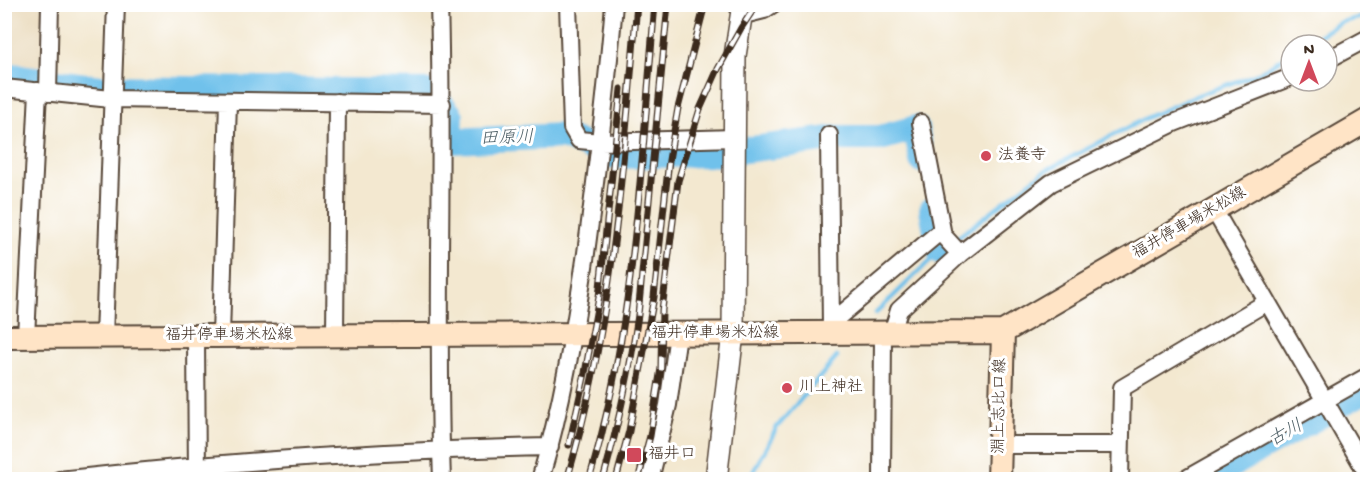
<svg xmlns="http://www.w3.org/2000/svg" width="1372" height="484" font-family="'Gochi Hand','Klee One',sans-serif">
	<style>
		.built { fill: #e9d9ba }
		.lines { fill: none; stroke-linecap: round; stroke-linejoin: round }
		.stream { stroke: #6fc1eb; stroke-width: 4.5 }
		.river { stroke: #6fc1eb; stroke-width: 26 }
		.minor-casing { stroke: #574639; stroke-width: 20 }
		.tertiary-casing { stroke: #574639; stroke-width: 24 }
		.secondary-casing { stroke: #574639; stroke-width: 26 }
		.minor { stroke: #fff; stroke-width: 16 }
		.tertiary { stroke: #fff; stroke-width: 21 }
		.secondary { stroke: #ffe4c6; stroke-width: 22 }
		.rail-casing { stroke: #3b2a1e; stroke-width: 7 }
		.rail { stroke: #fff; stroke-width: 4.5; stroke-dasharray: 14; stroke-linecap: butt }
		.poi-dot { fill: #d1495b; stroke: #fff; stroke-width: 2 }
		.labels { text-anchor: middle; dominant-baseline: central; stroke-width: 6; stroke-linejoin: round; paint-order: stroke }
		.poi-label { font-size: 16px; fill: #3b2a1e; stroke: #fff; text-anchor: start }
		.street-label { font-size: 16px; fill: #3b2a1e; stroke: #fff }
		.water-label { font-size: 18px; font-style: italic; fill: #4d5f66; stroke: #fff }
	</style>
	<rect width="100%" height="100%" fill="#fff"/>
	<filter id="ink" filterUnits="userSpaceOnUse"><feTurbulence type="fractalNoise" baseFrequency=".0167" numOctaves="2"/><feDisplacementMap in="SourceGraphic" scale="12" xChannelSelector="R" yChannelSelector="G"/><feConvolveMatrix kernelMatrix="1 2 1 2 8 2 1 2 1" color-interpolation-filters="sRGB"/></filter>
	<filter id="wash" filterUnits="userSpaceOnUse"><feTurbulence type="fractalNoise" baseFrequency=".008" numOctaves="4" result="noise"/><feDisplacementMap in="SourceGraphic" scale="24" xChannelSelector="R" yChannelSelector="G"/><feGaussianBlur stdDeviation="1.35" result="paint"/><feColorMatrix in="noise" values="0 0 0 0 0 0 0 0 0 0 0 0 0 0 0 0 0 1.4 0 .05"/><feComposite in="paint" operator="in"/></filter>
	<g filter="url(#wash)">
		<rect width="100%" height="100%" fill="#f3e8d0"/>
		<path class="built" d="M 5,5 L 44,5 L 41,74 L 5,69 Z"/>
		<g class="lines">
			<path class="stream" d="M 1304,45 L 1341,22 L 1368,16
				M 876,313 L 940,251 L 1043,172 L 1150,116 L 1198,95 L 1257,74 L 1291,53
				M 749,480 L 777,427 L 837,357"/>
			<path class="river" d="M 4,75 L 100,88 L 431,92 L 451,116 L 450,141 L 563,136 L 610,156 L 713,154 L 838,138 L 880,138 L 916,128 L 922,160
				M 932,210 L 940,251
				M 1205,480 L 1368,389"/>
		</g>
	</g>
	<g filter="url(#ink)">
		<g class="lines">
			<g class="minor-casing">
				<path id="minor" d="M 439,4 C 444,163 436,321 442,480
					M 568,4 L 572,128 L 579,140 L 601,142 L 734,138
					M 740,16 L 764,10 L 773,4
					M 1327,60 L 1368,38
					M 4,88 L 111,99 L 442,104
					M 48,93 L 50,4
					M 829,135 L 831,329
					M 1214,210 L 1368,475
					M 940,232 L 960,254
					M 831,323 L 942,230 L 921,123
					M 892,333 L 899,310 L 960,254 L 1051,183 L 1174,123 L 1291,77
					M 335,335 L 337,102
					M 221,336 L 228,101
					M 26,337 L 38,91
					M 104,337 L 116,4
					M 196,337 L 197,480
					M 1000,445 L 1120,445
					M 59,480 C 222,462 386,450 550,447
					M 540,480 C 562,406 575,329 586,253 C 597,170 607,88 614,4
					M 650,480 L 668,405 L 678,334
					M 882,480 L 883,333
					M 1120,480 L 1122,388 L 1267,302
					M 1184,480 L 1368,376"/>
			</g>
			<g class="tertiary-casing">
				<path id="tertiary" d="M 716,480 L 733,333 L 735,56 L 743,4"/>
			</g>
			<g class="secondary-casing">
				<path id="secondary" d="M 4,337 L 1003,332 L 1368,120
					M 999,480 L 1003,332"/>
			</g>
			<use href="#minor" class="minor"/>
			<use href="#tertiary" class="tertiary"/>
			<use href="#secondary" class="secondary"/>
			<g class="rail-casing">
				<path id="rail" d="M 569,445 L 585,373 L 599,297 L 621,89
					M 567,480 C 613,323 623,166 637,4
					M 589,480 C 635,329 641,161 655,4
					M 603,480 C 618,425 630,371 638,315 L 668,4
					M 616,480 L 629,431 L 654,297 L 669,160 L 678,108 L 705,4
					M 638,480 L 650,436 L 661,368 L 662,310 L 678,181 L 700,109 L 718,69 L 741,28 L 757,4"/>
			</g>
			<use href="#rail" class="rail"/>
		</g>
	</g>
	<g class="poi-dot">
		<circle cx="986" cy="156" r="6"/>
		<circle cx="787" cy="388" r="6"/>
		<rect x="626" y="447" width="16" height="16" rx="3"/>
	</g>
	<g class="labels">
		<g class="poi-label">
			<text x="998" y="156">法養寺</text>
			<text x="799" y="388">川上神社</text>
			<text x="648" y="455">福井口</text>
		</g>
		<g class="street-label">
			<text transform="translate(1190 224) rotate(-30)">福井停車場米松線</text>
			<text x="715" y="334">福井停車場米松線</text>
			<text x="229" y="336">福井停車場米松線</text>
			<text transform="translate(1001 406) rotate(-89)">淵上志比口線</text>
		</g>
		<g class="water-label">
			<text transform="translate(507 139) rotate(-2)">田原川</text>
			<text transform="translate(1286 434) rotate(-29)">古川</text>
		</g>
	</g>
	<rect width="1372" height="484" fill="none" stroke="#fff" stroke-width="24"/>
	<g transform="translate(1309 63)"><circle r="28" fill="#ffffff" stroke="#b1aaa5" stroke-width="1.5"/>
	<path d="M0-4.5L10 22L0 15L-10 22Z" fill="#d1495b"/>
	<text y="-9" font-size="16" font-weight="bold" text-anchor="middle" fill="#3b2a1e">N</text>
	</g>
</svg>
